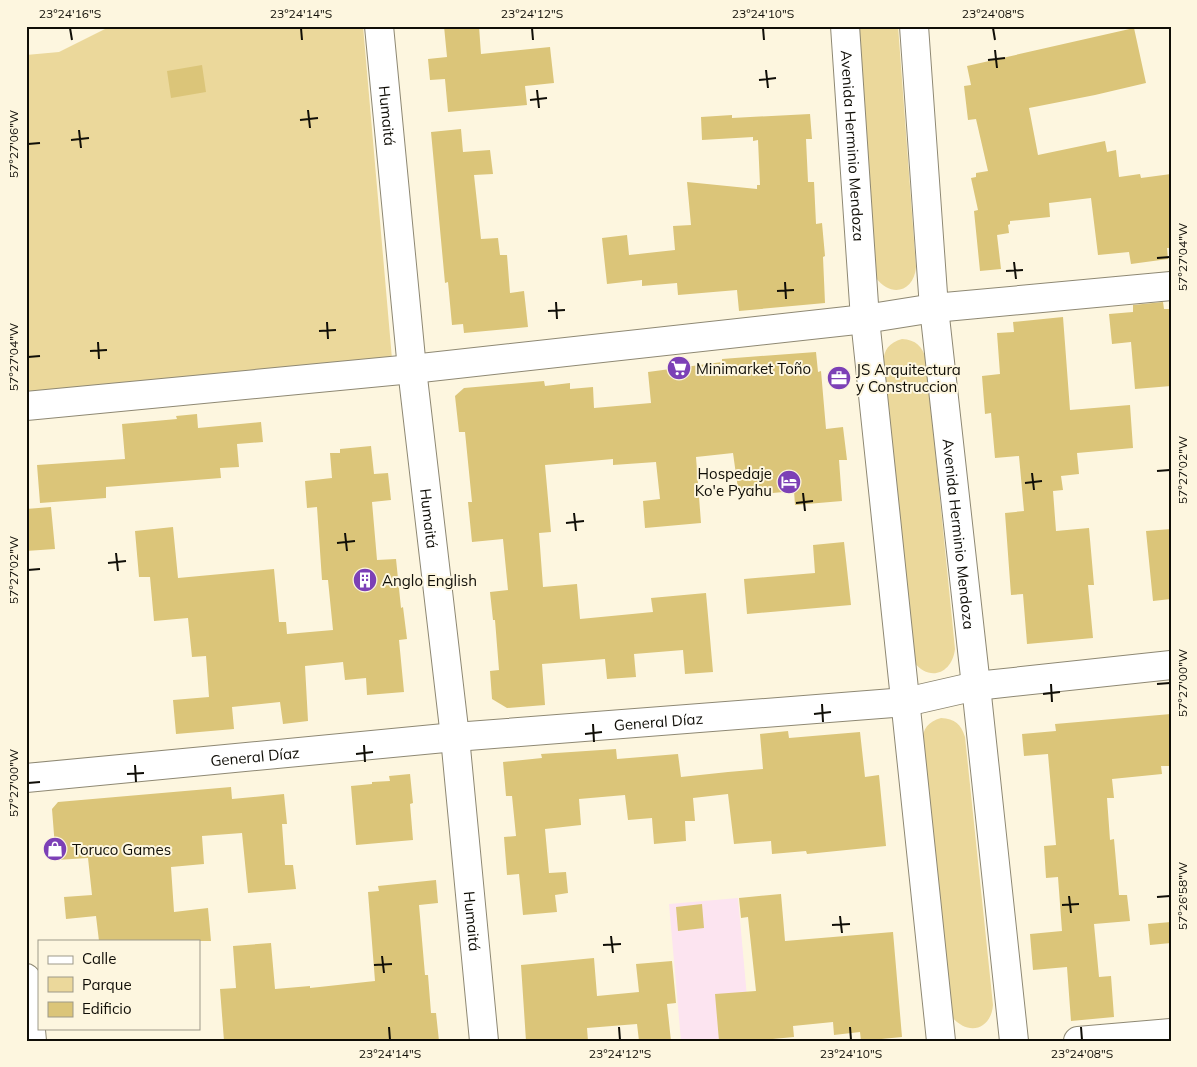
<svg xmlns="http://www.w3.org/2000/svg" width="1197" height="1067" font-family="Mulish,sans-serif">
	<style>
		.education { fill: #fce4f0 }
		.green { fill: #ebd89b }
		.building { fill: #dbc579 }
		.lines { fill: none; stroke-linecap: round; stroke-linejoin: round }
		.minor-casing { stroke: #8e8873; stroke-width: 30 }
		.minor { stroke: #fff; stroke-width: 28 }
		.ticks { fill: none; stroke: #100e07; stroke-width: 2 }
		.labels { text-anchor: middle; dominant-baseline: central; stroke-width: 4; stroke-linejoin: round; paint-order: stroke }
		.street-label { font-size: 15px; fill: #100e07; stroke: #fdf6df }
		.poi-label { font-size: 15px; fill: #100e07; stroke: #fdf6df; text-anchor: start }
		.neatline { fill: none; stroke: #100e07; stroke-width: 2 }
		.ticks-label { font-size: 12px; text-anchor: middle; fill: #100e07 }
	</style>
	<rect width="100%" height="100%" fill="#fdf6df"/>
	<path class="education" d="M 738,898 L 751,1041 L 681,1041 L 669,904 Z"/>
	<path class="green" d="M 111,26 L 363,26 L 392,359 L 26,395 L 26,55 L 59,52 Z
		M 854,26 L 898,26 L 916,267 C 914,292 891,298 876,278 Z
		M 902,339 C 916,340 922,346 926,359 L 955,649 C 952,674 929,682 914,662 L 883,363 C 884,349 889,343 902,339 Z
		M 941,718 C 955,719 961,724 965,737 L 993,1005 C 991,1030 968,1036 952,1017 L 922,742 C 923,728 928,722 941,718 Z"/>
	<path class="building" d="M 444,26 L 479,26 L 481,54 L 550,47 L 554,83 L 525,86 L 527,105 L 448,112 L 445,79 L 430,80 L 428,59 L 447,57 Z
		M 1134,28 L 1146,83 L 1095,95 L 1029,108 L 1038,155 L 1105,141 L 1107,152 L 1116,150 L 1119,177 L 1140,174 L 1141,178 L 1171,174 L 1171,248 L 1167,248 L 1168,259 L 1131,264 L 1129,252 L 1098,255 L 1091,198 L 1049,203 L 1050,217 L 1010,221 L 1010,224 L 1008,225 L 1009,233 L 997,235 L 1001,269 L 980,271 L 974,211 L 978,210 L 971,178 L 976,177 L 976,173 L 988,171 L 976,119 L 968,120 L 964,86 L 971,85 L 967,66 Z
		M 202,65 L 206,92 L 171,98 L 167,71 Z
		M 810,114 L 812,139 L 806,139 L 808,182 L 814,182 L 816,224 L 822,223 L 825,256 L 823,257 L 825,303 L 739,311 L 737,290 L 678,295 L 677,283 L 642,286 L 642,280 L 607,284 L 602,238 L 627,235 L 629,255 L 675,250 L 673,226 L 691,225 L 687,182 L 757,189 L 757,185 L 760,185 L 758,140 L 753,141 L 753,137 L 702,140 L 701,117 L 732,115 L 732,118 Z
		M 461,129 L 463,152 L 490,150 L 493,174 L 474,175 L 481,239 L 498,238 L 500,255 L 507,255 L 510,293 L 524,291 L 528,327 L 464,333 L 463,324 L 452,325 L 448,282 L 445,283 L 431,132 Z
		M 1163,302 L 1164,309 L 1171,309 L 1171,386 L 1135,389 L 1131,342 L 1112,344 L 1109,314 L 1133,312 L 1133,305 Z
		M 1063,317 L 1070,410 L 1130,405 L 1133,448 L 1077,453 L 1079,474 L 1061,476 L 1063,490 L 1053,491 L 1056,531 L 1089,528 L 1094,585 L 1088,585 L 1093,638 L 1027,644 L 1023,594 L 1011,595 L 1005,513 L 1024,511 L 1019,456 L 995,458 L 991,413 L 985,414 L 982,376 L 1000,374 L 997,333 L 1014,332 L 1013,322 Z
		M 816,352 L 818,372 L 821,371 L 826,429 L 843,427 L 847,460 L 839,460 L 842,501 L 795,505 L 794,491 L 739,496 L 733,453 L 696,457 L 701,523 L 645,528 L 643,501 L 660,499 L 656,462 L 613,465 L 613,459 L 545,465 L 551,532 L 539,533 L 543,587 L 577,584 L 580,619 L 653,612 L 651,598 L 706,593 L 713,672 L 685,674 L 683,650 L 634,654 L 636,677 L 607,679 L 605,659 L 542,664 L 545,705 L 507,708 L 492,699 L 490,671 L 499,670 L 495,620 L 493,620 L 490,592 L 508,590 L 503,539 L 472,542 L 468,502 L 472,502 L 465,432 L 459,432 L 455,396 L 464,388 L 544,381 L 545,386 L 570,383 L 570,389 L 593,387 L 594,408 L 651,403 L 648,372 L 722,362 L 722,359 Z
		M 197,414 L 198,428 L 261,422 L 263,442 L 237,444 L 239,467 L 220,468 L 221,478 L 106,487 L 106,498 L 40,503 L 37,465 L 125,459 L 122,424 L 177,419 L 176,416 Z
		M 371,446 L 374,474 L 388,473 L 391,500 L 372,502 L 377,560 L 396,559 L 401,608 L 403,607 L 407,639 L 399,640 L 404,692 L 367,695 L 366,678 L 345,680 L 343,662 L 305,666 L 308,721 L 283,724 L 280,702 L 232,707 L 234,729 L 176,734 L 173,700 L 209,697 L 206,656 L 192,657 L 188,618 L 154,621 L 150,577 L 139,577 L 135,531 L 173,527 L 178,578 L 274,569 L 279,622 L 286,622 L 287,634 L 333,630 L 328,580 L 322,580 L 317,507 L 307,508 L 305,481 L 332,478 L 330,453 L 340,453 L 340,449 Z
		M 51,507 L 55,549 L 26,551 L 26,509 Z
		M 1171,529 L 1171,599 L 1153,601 L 1146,531 Z
		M 844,542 L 851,605 L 747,614 L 744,579 L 815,573 L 813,545 Z
		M 1171,714 L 1171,766 L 1161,766 L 1162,774 L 1112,779 L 1114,798 L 1107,798 L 1110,840 L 1114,839 L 1119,895 L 1127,895 L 1130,921 L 1094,924 L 1099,977 L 1111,976 L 1114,1017 L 1071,1021 L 1067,967 L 1033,970 L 1030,934 L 1062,931 L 1058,877 L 1046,878 L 1044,846 L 1056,845 L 1048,754 L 1024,756 L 1022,734 L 1056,731 L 1055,724 Z
		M 788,731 L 789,738 L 860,732 L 865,777 L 879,775 L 886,846 L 807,854 L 806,851 L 772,854 L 771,841 L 734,844 L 728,794 L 693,798 L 695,821 L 685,821 L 686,841 L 654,844 L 652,818 L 628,820 L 625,795 L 579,799 L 581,825 L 545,829 L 549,873 L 566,872 L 568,893 L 555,895 L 557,912 L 523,915 L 519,874 L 507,875 L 504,837 L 516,836 L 512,796 L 506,796 L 503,762 L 542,758 L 541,754 L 616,749 L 617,759 L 678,754 L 681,777 L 728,772 L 763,769 L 760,734 Z
		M 410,774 L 413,803 L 410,804 L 413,840 L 356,845 L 351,786 L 372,784 L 372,782 L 390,781 L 389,776 Z
		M 231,787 L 232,799 L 284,794 L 287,824 L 282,824 L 285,865 L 293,865 L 296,889 L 248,893 L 242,833 L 202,836 L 204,864 L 171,867 L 174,912 L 208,908 L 211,941 L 99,941 L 96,916 L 66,919 L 64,897 L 92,895 L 88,858 L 56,860 L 52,809 L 58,802 Z
		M 436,880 L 438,903 L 419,905 L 425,975 L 428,975 L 431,1013 L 436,1013 L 439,1041 L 224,1041 L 220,989 L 236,988 L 233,946 L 271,943 L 275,989 L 310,986 L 310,988 L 375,981 L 368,892 L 379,891 L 378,886 Z
		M 781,894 L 785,941 L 893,932 L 902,1037 L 861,1041 L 860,1032 L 834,1035 L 833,1022 L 793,1026 L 794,1037 L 750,1041 L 719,1041 L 715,994 L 756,991 L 748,917 L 741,918 L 739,898 Z
		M 702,904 L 704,928 L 678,931 L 676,907 Z
		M 1171,922 L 1171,943 L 1150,945 L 1148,924 Z
		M 594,958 L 597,996 L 639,992 L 636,964 L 672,961 L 676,1003 L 667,1004 L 671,1041 L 639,1041 L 637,1024 L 587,1028 L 588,1041 L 526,1041 L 521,965 Z"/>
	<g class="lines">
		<g class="minor-casing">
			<g id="minor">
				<path id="s1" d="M 379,26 L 412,369 L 455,737 L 484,1041"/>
				<path id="s2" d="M 845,26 L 865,319 L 941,1041"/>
				<path id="s3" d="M 914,26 L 934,308 L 976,686 L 1014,1041"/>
				<path d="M 26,406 L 412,369 L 865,319 L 934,308 L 1171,286"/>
				<path id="s4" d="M 26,778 L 455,737 L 906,702 L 976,686 L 1171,665"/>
				<path d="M 26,978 L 32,1041"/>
				<path d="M 1078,1041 L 1171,1033"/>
			</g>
		</g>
		<use href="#minor" class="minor"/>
	</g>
	<path class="ticks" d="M 70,28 L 72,40M 301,28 L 302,40M 532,28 L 533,40M 763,28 L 764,40M 993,28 L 995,40M 995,50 L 997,68M 988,60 L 1005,58M 766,70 L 768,88M 759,80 L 776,78M 537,90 L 539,108M 530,100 L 547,98M 308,110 L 310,128M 300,120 L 318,118M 79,130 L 81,148M 71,140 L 89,138M 28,144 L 40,143M 1157,258 L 1170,257M 1014,262 L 1016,279M 1006,271 L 1023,270M 785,282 L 786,299M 777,291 L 794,290M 556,302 L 557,319M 548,311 L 565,310M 327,322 L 328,339M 319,331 L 336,330M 98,342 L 99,359M 90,351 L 107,350M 28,357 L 40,356M 1157,471 L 1170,470M 1032,473 L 1034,490M 1025,483 L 1042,481M 803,493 L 805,511M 796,503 L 813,501M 574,513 L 576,531M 566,523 L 584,521M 345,533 L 347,551M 337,543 L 355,541M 116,553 L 118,571M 108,563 L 126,561M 28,570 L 40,569M 1051,684 L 1052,702M 1157,684 L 1170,683M 1043,694 L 1060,692M 822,704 L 823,722M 814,714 L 831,712M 593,724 L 594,742M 585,734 L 602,732M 364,745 L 365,762M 356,754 L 373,752M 135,765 L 136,782M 127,774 L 144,773M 28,783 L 40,782M 1069,896 L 1071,913M 1157,897 L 1170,896M 1062,905 L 1079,904M 840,916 L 842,933M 832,925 L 850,924M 611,936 L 613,953M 603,945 L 621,944M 382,956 L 384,973M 374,965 L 392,964M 389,1027 L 390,1040M 619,1027 L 620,1040M 850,1027 L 851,1040M 1081,1027 L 1082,1040"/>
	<defs>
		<g id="supermarket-disc" transform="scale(1.25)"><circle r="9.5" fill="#7c40b6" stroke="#fdf6df"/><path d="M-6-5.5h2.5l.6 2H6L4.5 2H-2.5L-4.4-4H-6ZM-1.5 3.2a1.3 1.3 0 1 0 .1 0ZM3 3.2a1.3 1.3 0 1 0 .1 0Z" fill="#fff"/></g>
		<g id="office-disc" transform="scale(1.25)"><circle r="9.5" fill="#7c40b6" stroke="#fdf6df"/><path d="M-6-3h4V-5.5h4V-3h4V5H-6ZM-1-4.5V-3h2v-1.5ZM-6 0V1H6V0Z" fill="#fff"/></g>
		<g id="hotel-disc" transform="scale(1.25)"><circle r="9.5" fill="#7c40b6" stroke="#fdf6df"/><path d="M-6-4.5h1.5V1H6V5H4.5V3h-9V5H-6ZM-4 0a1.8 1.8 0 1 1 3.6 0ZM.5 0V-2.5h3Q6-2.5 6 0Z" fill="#fff"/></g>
		<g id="building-disc" transform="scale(1.25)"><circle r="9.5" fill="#7c40b6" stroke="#fdf6df"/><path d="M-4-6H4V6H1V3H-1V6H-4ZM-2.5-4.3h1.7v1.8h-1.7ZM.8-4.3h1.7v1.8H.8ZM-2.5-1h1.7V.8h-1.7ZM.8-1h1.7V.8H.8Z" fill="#fff"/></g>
		<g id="shop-disc" transform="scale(1.25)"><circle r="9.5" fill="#7c40b6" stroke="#fdf6df"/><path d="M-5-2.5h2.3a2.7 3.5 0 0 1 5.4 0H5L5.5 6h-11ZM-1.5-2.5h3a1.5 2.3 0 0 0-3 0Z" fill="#fff"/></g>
	</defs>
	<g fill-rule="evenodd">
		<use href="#supermarket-disc" x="679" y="368"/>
		<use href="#office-disc" x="839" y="378"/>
		<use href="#hotel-disc" x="789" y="482"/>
		<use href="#building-disc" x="365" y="580"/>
		<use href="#shop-disc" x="55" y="849"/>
	</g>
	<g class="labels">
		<g class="street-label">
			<text stroke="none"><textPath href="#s1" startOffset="90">Humaitá</textPath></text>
			<text stroke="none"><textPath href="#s2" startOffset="120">Avenida Herminio Mendoza</textPath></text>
			<text stroke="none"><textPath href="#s1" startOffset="495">Humaitá</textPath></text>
			<text stroke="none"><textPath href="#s3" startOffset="510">Avenida Herminio Mendoza</textPath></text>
			<text stroke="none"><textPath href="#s4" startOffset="635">General Díaz</textPath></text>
			<text stroke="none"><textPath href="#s4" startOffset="230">General Díaz</textPath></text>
			<text stroke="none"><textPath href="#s1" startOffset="900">Humaitá</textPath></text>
		</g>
		<g class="poi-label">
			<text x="696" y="368">Minimarket Toño</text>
			<text x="856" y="369">JS Arquitectura<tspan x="856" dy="17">y Construccion</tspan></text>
			<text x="772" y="473" text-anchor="end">Hospedaje<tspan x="772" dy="17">Ko'e Pyahu</tspan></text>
			<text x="382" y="580">Anglo English</text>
			<text x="72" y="849">Toruco Games</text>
		</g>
	</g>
	<rect width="1197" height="1067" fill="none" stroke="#fdf6df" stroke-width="55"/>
	<rect x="38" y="940" width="162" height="90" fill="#fdf6df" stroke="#9e9989"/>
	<rect x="48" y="956" width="25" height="8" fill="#ffffff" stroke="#9e9989"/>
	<text x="82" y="964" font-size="15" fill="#100e07">Calle</text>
	<rect x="48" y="977" width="25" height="15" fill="#ebd89b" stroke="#9e9989"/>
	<text x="82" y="990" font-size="15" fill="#100e07">Parque</text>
	<rect x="48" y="1002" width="25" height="15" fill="#dbc579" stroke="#9e9989"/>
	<text x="82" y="1014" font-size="15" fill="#100e07">Edificio</text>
	<rect x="28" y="28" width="1142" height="1012" class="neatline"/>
	<g class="ticks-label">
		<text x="70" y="18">23°24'16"S</text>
		<text x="301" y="18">23°24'14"S</text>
		<text x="532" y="18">23°24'12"S</text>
		<text x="763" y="18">23°24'10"S</text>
		<text x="993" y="18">23°24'08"S</text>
		<text transform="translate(14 144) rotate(-90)" y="4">57°27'06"W</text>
		<text transform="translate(1183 257) rotate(-90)" y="4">57°27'04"W</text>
		<text transform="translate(14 357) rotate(-90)" y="4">57°27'04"W</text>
		<text transform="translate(1183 470) rotate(-90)" y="4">57°27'02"W</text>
		<text transform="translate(14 570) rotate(-90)" y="4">57°27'02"W</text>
		<text transform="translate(1183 683) rotate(-90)" y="4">57°27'00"W</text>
		<text transform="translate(14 783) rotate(-90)" y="4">57°27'00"W</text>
		<text transform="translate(1183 896) rotate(-90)" y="4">57°26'58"W</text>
		<text x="390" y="1058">23°24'14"S</text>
		<text x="620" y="1058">23°24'12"S</text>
		<text x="851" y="1058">23°24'10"S</text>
		<text x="1082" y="1058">23°24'08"S</text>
	</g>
</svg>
